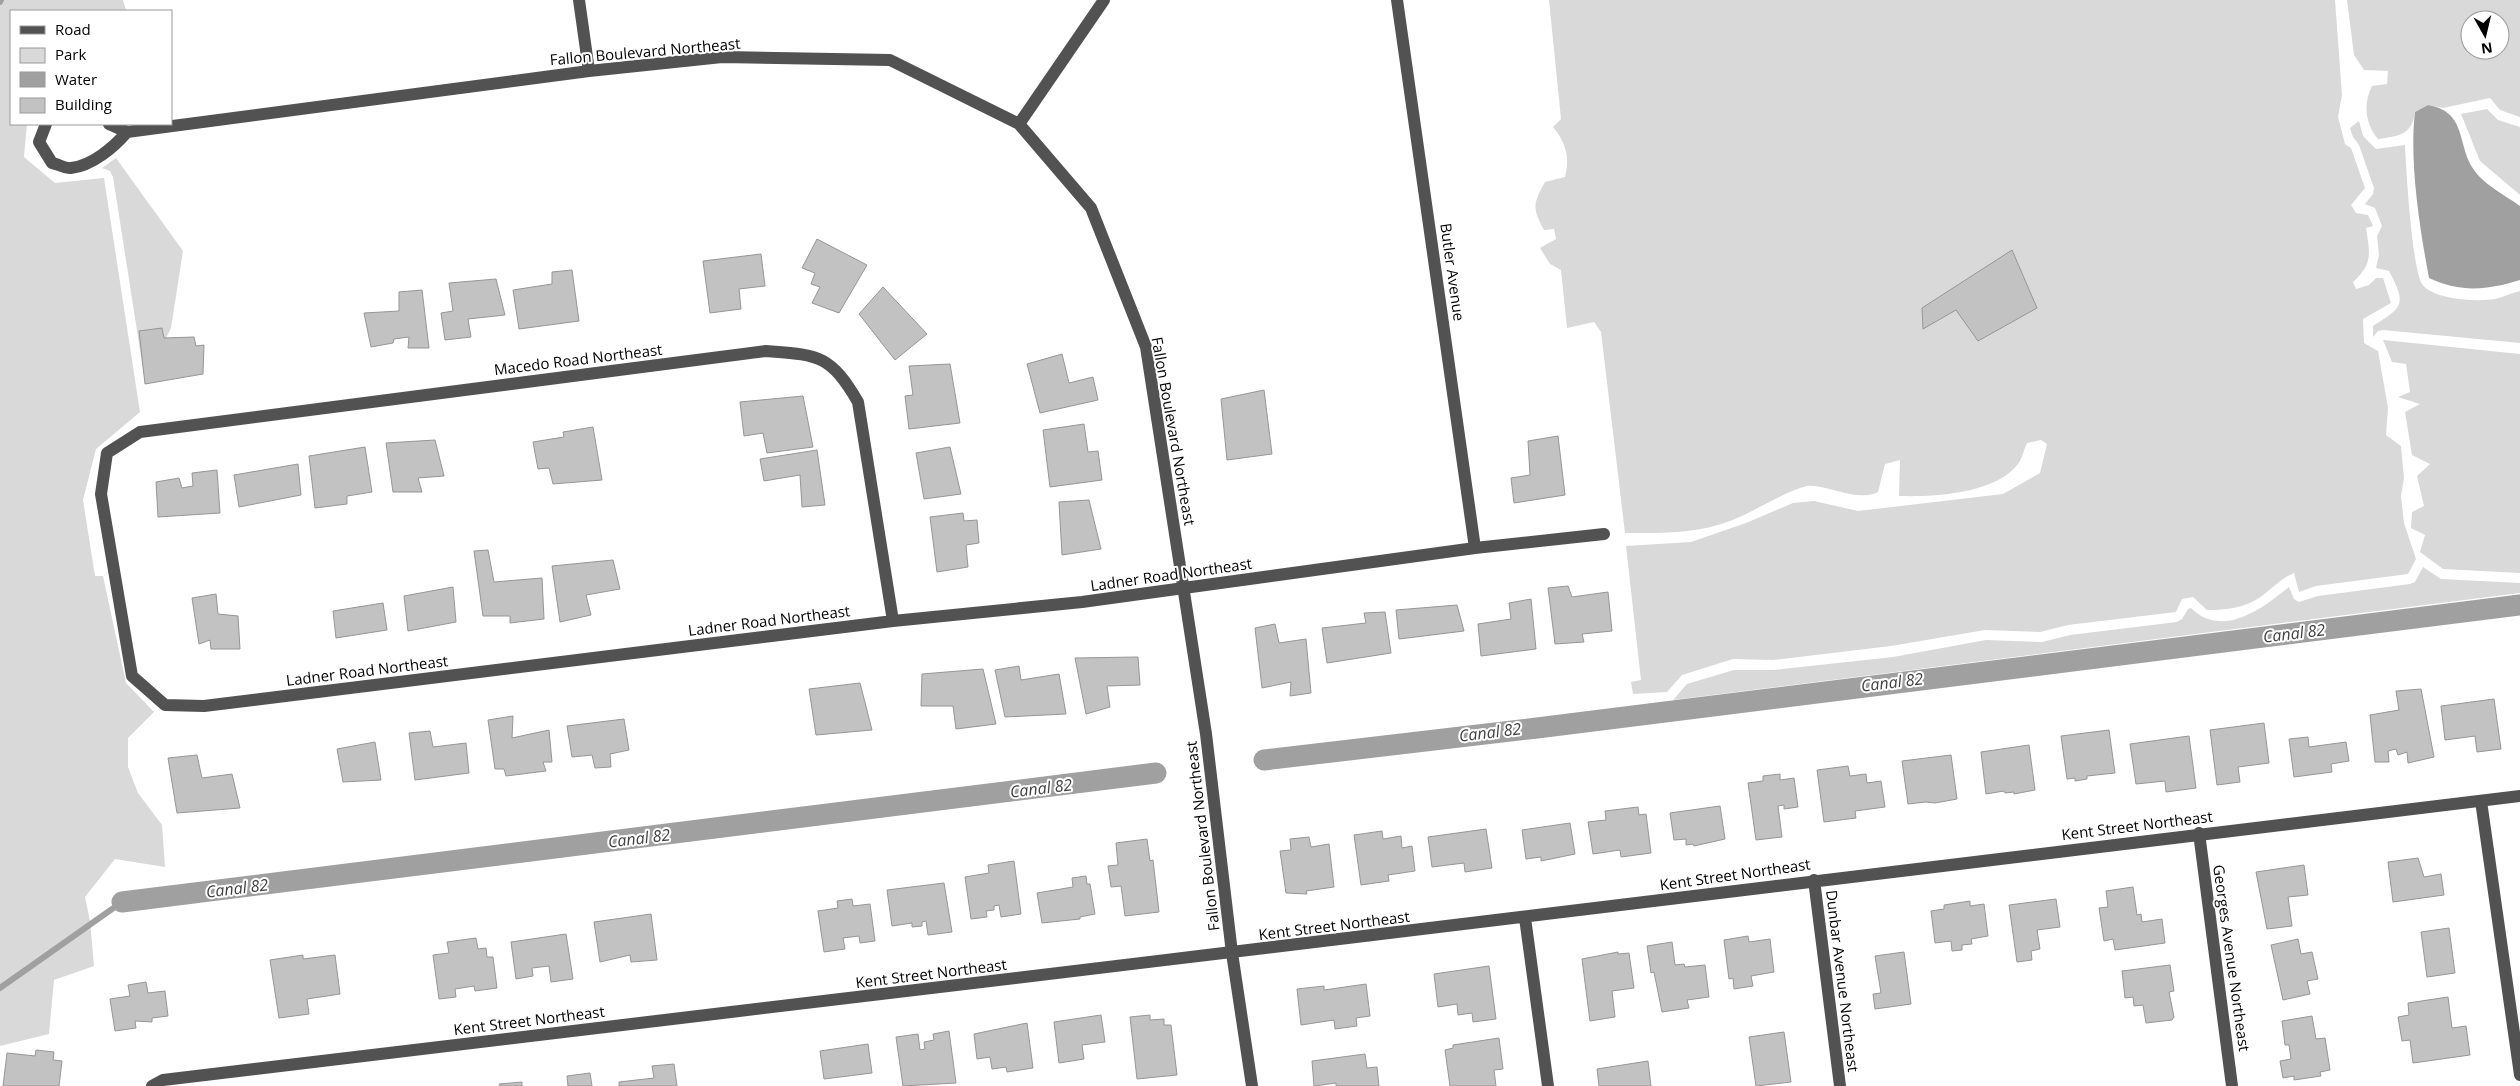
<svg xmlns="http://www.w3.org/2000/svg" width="2520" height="1086" font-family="'Open Sans',sans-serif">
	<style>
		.green { fill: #d9d9d9; fill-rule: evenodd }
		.water { fill: #a0a0a0 }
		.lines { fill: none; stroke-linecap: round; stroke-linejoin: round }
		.stream { stroke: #a0a0a0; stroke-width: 6 }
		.canal { stroke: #a0a0a0; stroke-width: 21 }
		.building { fill: #c2c2c2; stroke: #969696 }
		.minor { stroke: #525252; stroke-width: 12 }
		.labels { text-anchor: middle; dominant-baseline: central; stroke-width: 4; stroke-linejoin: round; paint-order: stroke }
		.street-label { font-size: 15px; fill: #000; stroke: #fff }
		.water-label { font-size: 16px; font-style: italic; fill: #414141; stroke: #fff }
	</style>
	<rect width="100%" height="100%" fill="#fff"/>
	<path class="green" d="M 0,0 L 123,0 L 126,10 L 11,11 L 11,124 L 27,124 L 24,157 L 55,183 L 104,178 L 140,412 L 96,449 L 83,500 L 95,576 L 103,576 L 126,683 L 154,712 L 128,738 L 128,767 L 138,793 L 162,825 L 165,867 L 115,859 L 85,897 L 90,921 L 94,966 L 54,980 L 49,1034 L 0,1046 Z
		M 1549,0 L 2335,0 L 2342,95 L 2338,117 L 2345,144 L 2351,148 L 2365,188 L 2351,205 L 2356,213 L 2368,215 L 2373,226 L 2366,228 C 2370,254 2373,264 2353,282 L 2356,289 L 2369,285 L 2376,278 L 2383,278 L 2391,303 L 2363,319 L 2364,343 L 2378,351 L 2388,408 L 2386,435 L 2401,446 L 2404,478 L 2401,496 L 2404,523 L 2416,559 L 2408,574 L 2316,586 L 2299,592 L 2294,573 C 2282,578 2273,587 2262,596 C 2246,608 2226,610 2207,610 L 2193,597 L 2182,599 L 2176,612 L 2068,625 L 2040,632 L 1985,630 L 1891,646 L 1773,660 L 1733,659 L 1682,675 L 1667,692 L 1633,694 L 1631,682 L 1641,680 L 1626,546 L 1691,542 L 1746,523 L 1793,503 L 1814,501 L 1858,511 L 2003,494 L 2040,473 L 2047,444 L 2041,440 L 2027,443 C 2024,449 2022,459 2018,464 C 1995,494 1934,497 1899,496 L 1900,460 L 1885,464 L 1878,492 C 1857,503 1824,483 1807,486 C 1783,492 1754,512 1730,521 C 1695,534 1662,533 1625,533 L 1601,332 L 1594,322 L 1567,328 L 1561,270 L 1550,264 L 1540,248 L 1556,239 L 1554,229 L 1544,230 C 1532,208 1533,204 1545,182 L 1565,177 C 1570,157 1566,143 1553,127 L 1561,119 Z
		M 2347,0 L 2520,0 L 2520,117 L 2500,110 L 2490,98 L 2443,108 L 2428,105 L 2415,112 C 2412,135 2399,136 2378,139 C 2365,124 2363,104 2372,86 L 2387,84 L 2388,71 L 2364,70 L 2354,55 ZM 2470,20 L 2500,20 L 2500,50 L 2470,50 Z
		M 2487,109 L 2498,120 L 2520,127 L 2520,195 L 2480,161 L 2461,114 Z
		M 2359,121 L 2363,136 L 2376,149 L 2405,145 C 2406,168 2412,268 2422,284 C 2433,300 2478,302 2495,299 C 2503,297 2512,293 2520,291 L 2520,343 L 2383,330 L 2378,331 L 2373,337 L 2373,326 C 2403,307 2407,305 2389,271 L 2376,268 L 2379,255 L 2377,236 L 2382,226 L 2375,208 L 2365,204 L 2373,194 L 2374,188 L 2359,145 L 2353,137 L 2350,128 Z
		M 116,158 L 183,251 L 171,328 L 145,382 L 113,177 L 110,171 L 102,168 Z
		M 2383,340 L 2520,354 L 2520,573 L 2443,569 L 2420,552 L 2425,535 L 2411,528 L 2412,512 L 2424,506 L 2417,476 L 2430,464 L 2412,455 L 2405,412 L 2420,404 L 2398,397 L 2410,392 L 2406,364 L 2392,362 Z
		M 2423,567 L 2441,579 L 2520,583 L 2520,593 L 1673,700 L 1687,684 L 1734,670 L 1774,670 L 1893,657 L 1986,640 L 2042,642 L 2070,635 L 2177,622 L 2182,619 L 2188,609 L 2191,608 C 2222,639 2262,609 2289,587 L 2294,599 L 2299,602 L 2318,596 L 2410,584 L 2415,582 Z"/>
	<path class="water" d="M 2428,105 C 2466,112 2457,141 2472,167 C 2482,184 2505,195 2520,206 L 2520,280 C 2488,290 2461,293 2429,278 C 2420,230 2409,161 2415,112 Z"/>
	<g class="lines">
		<path class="stream" d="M 0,2 L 1,0
			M 0,988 L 122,902"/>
		<path class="canal" d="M 1264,760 L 1537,728 L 2520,605
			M 122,902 L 1156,773"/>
	</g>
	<path class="building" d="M 817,239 L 867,265 L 839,313 L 812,303 L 820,287 L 811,284 L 815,273 L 802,268 Z
		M 2012,250 L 2037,308 L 1978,341 L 1956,310 L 1923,329 L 1922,308 Z
		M 761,254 L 765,286 L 739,289 L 741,309 L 710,313 L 703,261 Z
		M 572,270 L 579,321 L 519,329 L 513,290 L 552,284 L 552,272 Z
		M 496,279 L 505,315 L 468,319 L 471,337 L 445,340 L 441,313 L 453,311 L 449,283 Z
		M 883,287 L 927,334 L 895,360 L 859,314 Z
		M 422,290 L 429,348 L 408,348 L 409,337 L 394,339 L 393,343 L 371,347 L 364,313 L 399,311 L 399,292 Z
		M 162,328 L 164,338 L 194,337 L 196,346 L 204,345 L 203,374 L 145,384 L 139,331 Z
		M 1062,354 L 1069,383 L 1093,377 L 1098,400 L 1040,413 L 1027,364 Z
		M 950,364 L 960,423 L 909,429 L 905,396 L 913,395 L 909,366 Z
		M 1264,390 L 1272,454 L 1227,460 L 1221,399 Z
		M 803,396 L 813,447 L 767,453 L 763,433 L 744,436 L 740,402 Z
		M 1084,424 L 1088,452 L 1098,451 L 1102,480 L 1050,487 L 1043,430 Z
		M 593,427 L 602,480 L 553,484 L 549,468 L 538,469 L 533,442 L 564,437 L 563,432 Z
		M 1558,436 L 1565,495 L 1514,503 L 1511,478 L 1530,475 L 1528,441 Z
		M 435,440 L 444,476 L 418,478 L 422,492 L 393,492 L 386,443 Z
		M 365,447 L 372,492 L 347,496 L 347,504 L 315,508 L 309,456 Z
		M 950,447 L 961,494 L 924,499 L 916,453 Z
		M 817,450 L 825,505 L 802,507 L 800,475 L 764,481 L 760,459 Z
		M 298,464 L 301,495 L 239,507 L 234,475 Z
		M 217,470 L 220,513 L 158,517 L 156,482 L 179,478 L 182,488 L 193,486 L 192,473 Z
		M 1089,500 L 1101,549 L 1062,555 L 1059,502 Z
		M 963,513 L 964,521 L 977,520 L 979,543 L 966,545 L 968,567 L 937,572 L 930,517 Z
		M 488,550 L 494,582 L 542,578 L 544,619 L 510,623 L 510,616 L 483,616 L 474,551 Z
		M 613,560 L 620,589 L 586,595 L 591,615 L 560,622 L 552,566 Z
		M 1568,586 L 1572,597 L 1608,592 L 1612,631 L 1582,634 L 1584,642 L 1555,644 L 1548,588 Z
		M 453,587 L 456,622 L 408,631 L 404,596 Z
		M 216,594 L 218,614 L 238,616 L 240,649 L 211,649 L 210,640 L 199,644 L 192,598 Z
		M 1531,599 L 1536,649 L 1481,656 L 1478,624 L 1511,619 L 1509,603 Z
		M 383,603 L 387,630 L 336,638 L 333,611 Z
		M 1457,605 L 1464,631 L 1399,639 L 1396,610 Z
		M 1385,612 L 1391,653 L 1327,663 L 1322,628 L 1366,623 L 1364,613 Z
		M 1275,624 L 1279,643 L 1306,639 L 1311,693 L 1290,696 L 1291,682 L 1262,688 L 1255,628 Z
		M 1138,657 L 1140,685 L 1107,686 L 1110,707 L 1086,714 L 1075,658 Z
		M 1019,666 L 1021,680 L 1059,674 L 1066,714 L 1005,717 L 995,670 Z
		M 983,669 L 996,724 L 956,729 L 953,706 L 921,706 L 922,674 Z
		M 860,683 L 872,730 L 816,735 L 809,689 Z
		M 2421,689 L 2434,757 L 2408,763 L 2407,752 L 2398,755 L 2396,749 L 2388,751 L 2389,762 L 2375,762 L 2370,715 L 2399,710 L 2396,691 Z
		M 2494,699 L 2501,749 L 2477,752 L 2475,736 L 2445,740 L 2441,706 Z
		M 513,716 L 512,738 L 549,730 L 552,762 L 543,762 L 546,771 L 506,776 L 504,769 L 495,769 L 488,720 Z
		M 624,719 L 629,750 L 610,754 L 611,767 L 595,768 L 592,755 L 572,757 L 567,726 Z
		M 2264,723 L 2269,763 L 2238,767 L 2240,782 L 2217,785 L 2210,730 Z
		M 2109,730 L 2115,773 L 2087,776 L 2087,779 L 2075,781 L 2075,778 L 2067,779 L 2061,736 Z
		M 430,731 L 433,747 L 466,743 L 469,773 L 415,780 L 409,733 Z
		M 2189,736 L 2196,788 L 2166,792 L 2165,781 L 2136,784 L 2130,744 Z
		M 2308,737 L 2309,747 L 2346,742 L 2349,761 L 2331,764 L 2332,772 L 2294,777 L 2289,739 Z
		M 375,742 L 381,780 L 343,782 L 337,749 Z
		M 2029,745 L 2035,790 L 2014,794 L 2014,792 L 2005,793 L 2004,791 L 1986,794 L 1981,752 Z
		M 197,755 L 202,778 L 232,774 L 240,808 L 177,813 L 168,758 Z
		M 1951,755 L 1957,799 L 1935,803 L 1926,802 L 1908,804 L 1902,761 Z
		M 1848,766 L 1850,776 L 1866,774 L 1867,783 L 1881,781 L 1885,807 L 1855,811 L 1856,818 L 1824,822 L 1817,770 Z
		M 1780,774 L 1780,780 L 1794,778 L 1798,807 L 1784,809 L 1784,805 L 1778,806 L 1782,837 L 1756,840 L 1748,783 L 1763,781 L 1763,776 Z
		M 1720,806 L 1725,839 L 1694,846 L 1693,844 L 1686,845 L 1686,839 L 1674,840 L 1670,813 Z
		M 1638,807 L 1639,815 L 1646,814 L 1651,853 L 1621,857 L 1620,850 L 1593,854 L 1588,822 L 1606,820 L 1605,811 Z
		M 1570,823 L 1575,854 L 1541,861 L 1541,857 L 1526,859 L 1522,830 Z
		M 1486,829 L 1492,868 L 1465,872 L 1464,863 L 1432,867 L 1428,837 Z
		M 1382,831 L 1383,839 L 1401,836 L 1402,848 L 1412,846 L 1415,871 L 1388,875 L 1389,881 L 1361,885 L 1354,835 Z
		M 1309,837 L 1311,847 L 1329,844 L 1334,887 L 1306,891 L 1307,894 L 1286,893 L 1280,851 L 1291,850 L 1290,839 Z
		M 1147,839 L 1150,861 L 1153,860 L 1159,912 L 1125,916 L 1121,886 L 1111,887 L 1108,866 L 1118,865 L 1116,843 Z
		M 2418,858 L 2424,877 L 2441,874 L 2444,895 L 2393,902 L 2388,862 Z
		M 1014,861 L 1021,914 L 1001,917 L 999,905 L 994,906 L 994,910 L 986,911 L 987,917 L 971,919 L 965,877 L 989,873 L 988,865 Z
		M 2304,865 L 2308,895 L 2288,897 L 2292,926 L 2267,929 L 2256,872 Z
		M 1086,876 L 1087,884 L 1090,884 L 1095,914 L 1080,917 L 1080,919 L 1042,923 L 1037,893 L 1073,887 L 1072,878 Z
		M 944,883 L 952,932 L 928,935 L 926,921 L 922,922 L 922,926 L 912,927 L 912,923 L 892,926 L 887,890 Z
		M 2133,887 L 2137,915 L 2141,914 L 2142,922 L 2162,919 L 2165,943 L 2115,950 L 2113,939 L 2104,941 L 2099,908 L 2108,907 L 2106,891 Z
		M 852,899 L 853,906 L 870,904 L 875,941 L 860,943 L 859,936 L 843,938 L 845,949 L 824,952 L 818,911 L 838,908 L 837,901 Z
		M 2056,899 L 2060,927 L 2037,930 L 2040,949 L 2031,951 L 2032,960 L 2017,962 L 2009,905 Z
		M 1970,901 L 1970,906 L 1984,904 L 1988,936 L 1971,939 L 1972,944 L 1962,945 L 1962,950 L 1952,951 L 1951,941 L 1935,943 L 1931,911 L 1944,909 L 1944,905 Z
		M 651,914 L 657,960 L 631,962 L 630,955 L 600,962 L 594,922 Z
		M 2449,928 L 2455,973 L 2427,977 L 2421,932 Z
		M 566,934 L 573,979 L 551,982 L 549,966 L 532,968 L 533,976 L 516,979 L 511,942 Z
		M 1748,936 L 1749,942 L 1770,939 L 1774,972 L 1751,976 L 1753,986 L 1734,989 L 1733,978 L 1729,979 L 1724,940 Z
		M 476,938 L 478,949 L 486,948 L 487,957 L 493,957 L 497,988 L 475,991 L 474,986 L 455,989 L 456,997 L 439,999 L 433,955 L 449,953 L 447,942 Z
		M 2298,939 L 2301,954 L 2312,952 L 2318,979 L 2307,981 L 2310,994 L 2283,1000 L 2271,945 Z
		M 1672,942 L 1675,965 L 1684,964 L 1685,967 L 1705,965 L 1709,997 L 1687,1000 L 1689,1008 L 1662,1012 L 1654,972 L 1651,973 L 1647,946 Z
		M 1618,952 L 1618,954 L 1629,953 L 1634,988 L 1612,991 L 1615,1017 L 1590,1021 L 1582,959 Z
		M 1904,952 L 1911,1004 L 1875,1009 L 1873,994 L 1881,993 L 1875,956 Z
		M 303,955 L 303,959 L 335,955 L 340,994 L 307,999 L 309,1014 L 279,1018 L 270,960 Z
		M 2170,965 L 2174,991 L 2169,992 L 2174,1017 L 2172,1020 L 2146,1023 L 2143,1005 L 2134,1006 L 2133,997 L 2125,998 L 2122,971 Z
		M 1489,966 L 1496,1019 L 1473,1022 L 1472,1013 L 1458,1015 L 1457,1004 L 1438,1007 L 1434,974 Z
		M 146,982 L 148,993 L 165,991 L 168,1016 L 152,1018 L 152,1022 L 135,1021 L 136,1028 L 115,1031 L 110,999 L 130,996 L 128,985 Z
		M 1366,984 L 1370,1016 L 1356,1018 L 1357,1026 L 1335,1029 L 1334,1020 L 1301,1025 L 1297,989 L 1324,986 L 1324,990 Z
		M 2448,997 L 2452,1028 L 2466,1026 L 2470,1055 L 2413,1063 L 2410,1040 L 2402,1041 L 2398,1017 L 2409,1015 L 2408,1003 Z
		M 1101,1015 L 1105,1042 L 1082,1045 L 1084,1059 L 1059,1063 L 1054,1022 Z
		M 1150,1015 L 1150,1020 L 1164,1019 L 1164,1025 L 1171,1025 L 1177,1075 L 1137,1079 L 1130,1017 Z
		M 2312,1016 L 2316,1039 L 2325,1038 L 2330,1070 L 2320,1072 L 2321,1076 L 2294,1080 L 2294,1076 L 2283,1078 L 2280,1061 L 2291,1059 L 2289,1045 L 2285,1045 L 2282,1021 Z
		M 1027,1023 L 1033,1068 L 1007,1072 L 1006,1067 L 992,1069 L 990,1057 L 977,1059 L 974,1034 Z
		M 949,1031 L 956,1083 L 903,1086 L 896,1037 L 918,1034 L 920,1050 L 925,1049 L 924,1042 L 934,1040 L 933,1034 Z
		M 1784,1032 L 1791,1082 L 1756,1086 L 1749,1037 Z
		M 1499,1038 L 1503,1069 L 1494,1070 L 1496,1086 L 1450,1086 L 1445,1050 L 1453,1048 L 1453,1045 Z
		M 868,1044 L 872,1073 L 824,1079 L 820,1051 Z
		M 36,1050 L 54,1052 L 53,1060 L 62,1061 L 59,1086 L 3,1086 L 7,1053 L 35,1056 Z
		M 1365,1054 L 1367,1068 L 1377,1067 L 1379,1086 L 1336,1086 L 1336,1083 L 1314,1086 L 1312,1061 Z
		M 1648,1061 L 1651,1086 L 1599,1086 L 1597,1069 Z
		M 674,1064 L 677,1086 L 619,1086 L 619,1082 L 654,1078 L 652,1066 Z
		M 590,1073 L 592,1086 L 568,1086 L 567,1076 Z
		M 522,1082 L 522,1086 L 500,1086 L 499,1084 Z"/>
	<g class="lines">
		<path class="minor" d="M 579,0 L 589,71
			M 1397,0 L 1475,548
			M 46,124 L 39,142 L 52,163 C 58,164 66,169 71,168 C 92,166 114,147 127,132
			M 109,124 L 127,132 L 589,71 L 722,57 L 890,60 L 1019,124 L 1091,208 L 1146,347 L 1206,734 L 1232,953 L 1252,1086
			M 1019,124 L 1104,0
			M 893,621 L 858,402 C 830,354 818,355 766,351 L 140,432 L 107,453 L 101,494 L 132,676 L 165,705 L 204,706 L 893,621 L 1082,602 L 1475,548 L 1604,534
			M 2481,801 L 2520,1075
			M 2199,833 L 2232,1086
			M 1814,880 L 1840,1086
			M 1525,918 L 1548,1086
			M 152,1086 L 163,1080 C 949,987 1734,891 2520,796"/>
	</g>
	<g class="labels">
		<g class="street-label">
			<text transform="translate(645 51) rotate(-5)">Fallon Boulevard Northeast</text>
			<text transform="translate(1453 272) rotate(82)">Butler Avenue</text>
			<text transform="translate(578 359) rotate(-7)">Macedo Road Northeast</text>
			<text transform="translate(1174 431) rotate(80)">Fallon Boulevard Northeast</text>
			<text transform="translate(1171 574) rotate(-8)">Ladner Road Northeast</text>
			<text transform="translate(769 620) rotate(-7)">Ladner Road Northeast</text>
			<text transform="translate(367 670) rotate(-7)">Ladner Road Northeast</text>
			<text transform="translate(2137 825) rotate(-7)">Kent Street Northeast</text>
			<text transform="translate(1202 836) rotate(-97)">Fallon Boulevard Northeast</text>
			<text transform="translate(1735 874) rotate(-8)">Kent Street Northeast</text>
			<text transform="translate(1334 925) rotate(-7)">Kent Street Northeast</text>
			<text transform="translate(2232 958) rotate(82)">Georges Avenue Northeast</text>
			<text transform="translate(931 973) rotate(-7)">Kent Street Northeast</text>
			<text transform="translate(1843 981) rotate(83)">Dunbar Avenue Northeast</text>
			<text transform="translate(529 1020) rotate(-7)">Kent Street Northeast</text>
		</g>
		<g class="water-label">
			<text transform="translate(2294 633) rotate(-7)">Canal 82</text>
			<text transform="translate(1892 682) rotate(-7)">Canal 82</text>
			<text transform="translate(1490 732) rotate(-7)">Canal 82</text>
			<text transform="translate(1041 788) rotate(-7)">Canal 82</text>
			<text transform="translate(639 838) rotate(-7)">Canal 82</text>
			<text transform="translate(237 888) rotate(-7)">Canal 82</text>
		</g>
	</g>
	<rect x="10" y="10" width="162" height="115" fill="#ffffff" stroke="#999999"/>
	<rect x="20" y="26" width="25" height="8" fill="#525252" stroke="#999999"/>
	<text x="55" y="35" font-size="15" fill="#000000">Road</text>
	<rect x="20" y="48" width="25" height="15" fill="#d9d9d9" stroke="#999999"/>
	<text x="55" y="60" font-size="15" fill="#000000">Park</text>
	<rect x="20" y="72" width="25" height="15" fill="#a0a0a0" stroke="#999999"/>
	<text x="55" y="85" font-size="15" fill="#000000">Water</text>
	<rect x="20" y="98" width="25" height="15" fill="#c2c2c2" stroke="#999999"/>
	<text x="55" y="110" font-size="15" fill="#000000">Building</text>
	<g transform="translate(2485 35) rotate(172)"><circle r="24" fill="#ffffff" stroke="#999999"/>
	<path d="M0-4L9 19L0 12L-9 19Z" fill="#000000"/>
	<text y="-8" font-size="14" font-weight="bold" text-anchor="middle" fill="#000000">N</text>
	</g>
</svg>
